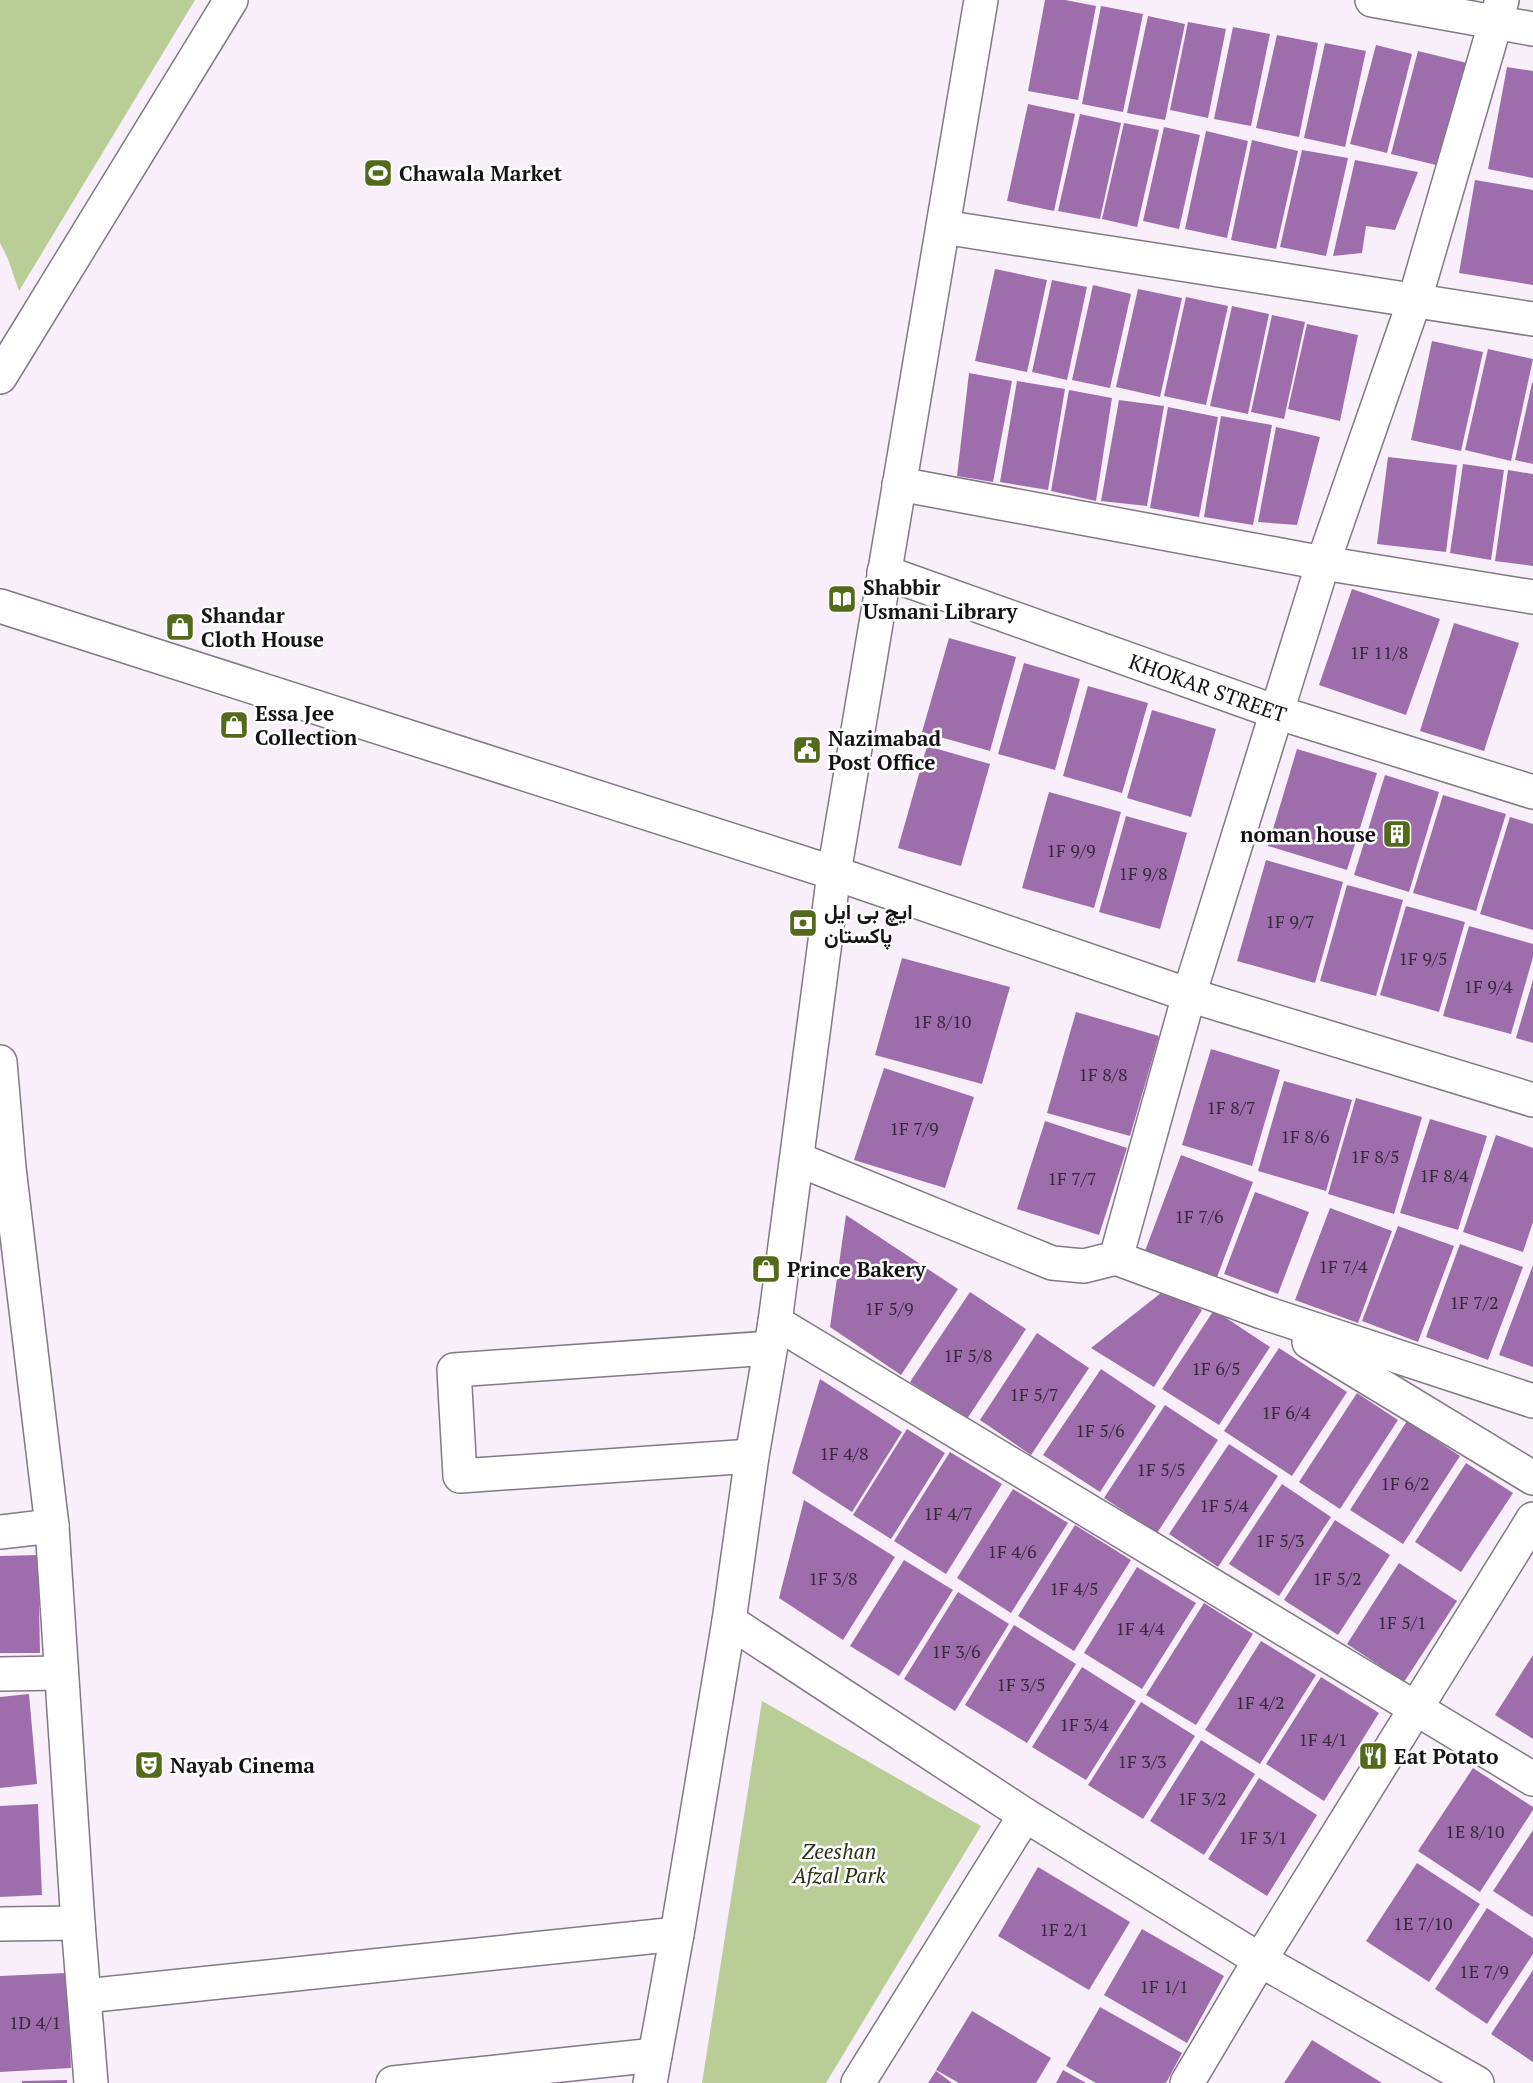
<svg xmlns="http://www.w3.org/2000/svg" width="1533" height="2083" font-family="'PT Serif',Vazirmatn,serif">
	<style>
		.green { fill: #b9ce97 }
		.building { fill: #9e6eac }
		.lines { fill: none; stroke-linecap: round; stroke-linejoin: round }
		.minor-casing { stroke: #817984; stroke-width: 36 }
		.minor { stroke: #fff; stroke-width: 33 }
		.labels { text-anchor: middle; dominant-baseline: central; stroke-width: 5; stroke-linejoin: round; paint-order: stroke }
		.number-label { font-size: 18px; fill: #37283c }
		.poi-label { font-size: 21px; font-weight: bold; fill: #151116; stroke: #fff; text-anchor: start }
		.street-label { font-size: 21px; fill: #151116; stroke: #fff }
		.park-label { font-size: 21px; font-style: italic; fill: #283312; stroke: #fff }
	</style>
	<rect width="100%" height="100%" fill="#f8effb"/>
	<path class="green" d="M 0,0 L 195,0 L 19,291 L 8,259 L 0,243 Z
		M 762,1701 L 981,1826 L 826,2083 L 702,2083 Z"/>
	<path class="building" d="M 1045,0 L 1065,0 L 1096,6 L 1078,100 L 1028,91 Z
		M 1101,6 L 1143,14 L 1123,112 L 1082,104 Z
		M 1148,16 L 1185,24 L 1165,120 L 1127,113 Z
		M 1188,22 L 1226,29 L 1208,118 L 1170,110 Z
		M 1233,27 L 1270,34 L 1251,126 L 1214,119 Z
		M 1277,35 L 1318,43 L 1299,137 L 1256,128 Z
		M 1325,43 L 1366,51 L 1345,147 L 1304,138 Z
		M 1376,45 L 1412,54 L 1387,153 L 1350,144 Z
		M 1418,51 L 1467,63 L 1440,166 L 1391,154 Z
		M 1507,67 L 1533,71 L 1533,178 L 1488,169 Z
		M 1028,104 L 1075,114 L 1054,211 L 1007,201 Z
		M 1080,114 L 1121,123 L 1100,219 L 1058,211 Z
		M 1124,123 L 1159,130 L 1137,227 L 1102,219 Z
		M 1164,127 L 1200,135 L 1179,229 L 1143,221 Z
		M 1206,131 L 1248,141 L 1227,238 L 1185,229 Z
		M 1252,140 L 1298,151 L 1276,249 L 1231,240 Z
		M 1302,150 L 1348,158 L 1326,256 L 1280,247 Z
		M 1355,160 L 1418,172 L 1395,230 L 1366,226 L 1362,253 L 1333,256 Z
		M 1475,180 L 1533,190 L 1533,285 L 1459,273 Z
		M 995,269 L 1047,280 L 1027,372 L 975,361 Z
		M 1052,280 L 1087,287 L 1067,380 L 1032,372 Z
		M 1093,285 L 1131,294 L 1110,388 L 1072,380 Z
		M 1138,289 L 1182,298 L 1160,397 L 1116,387 Z
		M 1186,297 L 1228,306 L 1206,405 L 1164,396 Z
		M 1232,306 L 1269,314 L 1248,414 L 1210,406 Z
		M 1272,315 L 1305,322 L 1284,419 L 1251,412 Z
		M 1307,324 L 1358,335 L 1340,421 L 1288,409 Z
		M 1432,341 L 1483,352 L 1461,451 L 1411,440 Z
		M 1488,349 L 1533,359 L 1511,461 L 1465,450 Z
		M 969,373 L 1012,381 L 993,482 L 957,476 Z
		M 1017,381 L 1065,389 L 1048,490 L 1000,482 Z
		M 1532,383 L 1533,383 L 1533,464 L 1515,460 Z
		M 1069,390 L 1112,398 L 1096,501 L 1051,491 Z
		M 1119,400 L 1164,406 L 1147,506 L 1101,501 Z
		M 1168,407 L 1218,417 L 1199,517 L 1150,508 Z
		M 1221,416 L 1272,425 L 1253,525 L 1204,517 Z
		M 1276,427 L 1320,437 L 1297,525 L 1258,522 Z
		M 1388,457 L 1457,465 L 1446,552 L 1377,544 Z
		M 1463,464 L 1504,470 L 1491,560 L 1450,553 Z
		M 1508,470 L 1533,474 L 1533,566 L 1495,561 Z
		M 1352,589 L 1440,619 L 1406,715 L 1319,685 Z
		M 1454,623 L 1519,643 L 1484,751 L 1420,731 Z
		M 949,638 L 1016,657 L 990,751 L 922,732 Z
		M 1024,663 L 1080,679 L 1055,770 L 998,754 Z
		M 1088,686 L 1148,703 L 1122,793 L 1063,776 Z
		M 1152,710 L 1216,729 L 1191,817 L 1127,798 Z
		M 927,746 L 990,764 L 961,866 L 898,848 Z
		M 1297,749 L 1377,773 L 1347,870 L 1268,846 Z
		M 1385,775 L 1439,792 L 1409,892 L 1354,875 Z
		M 1049,792 L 1121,812 L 1094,908 L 1022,888 Z
		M 1443,795 L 1506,814 L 1476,911 L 1413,893 Z
		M 1126,816 L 1187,833 L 1160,929 L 1099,912 Z
		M 1510,817 L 1533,824 L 1533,930 L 1480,914 Z
		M 1266,860 L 1343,882 L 1315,983 L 1237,961 Z
		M 1347,885 L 1403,900 L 1376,996 L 1320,981 Z
		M 1406,906 L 1465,922 L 1439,1012 L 1380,995 Z
		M 1469,926 L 1533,944 L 1533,957 L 1511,1034 L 1443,1016 Z
		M 902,958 L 1010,987 L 982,1084 L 875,1055 Z
		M 1533,980 L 1533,1043 L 1516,1038 Z
		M 1076,1012 L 1159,1036 L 1130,1136 L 1047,1113 Z
		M 1211,1049 L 1280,1070 L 1252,1166 L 1182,1145 Z
		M 884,1068 L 974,1097 L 945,1188 L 854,1160 Z
		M 1284,1081 L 1352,1100 L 1326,1191 L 1258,1171 Z
		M 1356,1098 L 1422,1117 L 1394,1214 L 1328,1194 Z
		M 1430,1119 L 1487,1136 L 1458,1230 L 1400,1213 Z
		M 1045,1121 L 1127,1148 L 1099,1235 L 1017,1209 Z
		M 1496,1135 L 1533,1148 L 1533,1222 L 1523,1252 L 1463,1232 Z
		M 1181,1155 L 1253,1182 L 1217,1277 L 1145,1251 Z
		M 1255,1192 L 1309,1212 L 1278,1294 L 1224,1274 Z
		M 1330,1208 L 1392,1231 L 1358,1323 L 1295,1300 Z
		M 846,1215 L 958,1289 L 901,1375 L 830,1327 Z
		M 1398,1226 L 1454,1246 L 1418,1342 L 1362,1321 Z
		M 1460,1244 L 1523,1267 L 1488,1360 L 1426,1337 Z
		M 1533,1265 L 1533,1367 L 1499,1355 Z
		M 1166,1289 L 1202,1310 L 1154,1387 L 1091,1348 Z
		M 970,1292 L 1026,1329 L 967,1419 L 910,1382 Z
		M 1214,1310 L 1270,1347 L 1219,1425 L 1162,1389 Z
		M 1037,1333 L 1089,1368 L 1031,1455 L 980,1420 Z
		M 1279,1348 L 1347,1392 L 1292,1476 L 1224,1431 Z
		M 1101,1369 L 1156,1406 L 1100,1492 L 1043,1455 Z
		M 820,1379 L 902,1432 L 852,1512 L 792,1473 Z
		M 1357,1393 L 1398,1420 L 1340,1509 L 1299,1482 Z
		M 1165,1405 L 1218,1440 L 1157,1533 L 1104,1498 Z
		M 1407,1421 L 1460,1456 L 1403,1544 L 1350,1510 Z
		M 907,1429 L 945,1453 L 891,1539 L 853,1515 Z
		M 1229,1444 L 1278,1476 L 1218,1567 L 1169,1534 Z
		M 950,1452 L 1002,1484 L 946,1574 L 894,1541 Z
		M 1466,1463 L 1513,1493 L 1461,1572 L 1415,1542 Z
		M 1282,1484 L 1331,1517 L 1279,1596 L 1229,1564 Z
		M 1013,1489 L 1068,1523 L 1011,1613 L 957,1578 Z
		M 804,1500 L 895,1557 L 843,1640 L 779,1598 Z
		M 1335,1520 L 1390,1555 L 1338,1635 L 1284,1600 Z
		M 1075,1525 L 1131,1560 L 1074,1651 L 1018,1616 Z
		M 38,1555 L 40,1653 L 0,1653 L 0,1556 Z
		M 904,1560 L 953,1590 L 899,1676 L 850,1646 Z
		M 1399,1563 L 1457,1601 L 1404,1682 L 1347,1644 Z
		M 1137,1567 L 1196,1603 L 1142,1689 L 1084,1653 Z
		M 958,1592 L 1009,1624 L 955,1711 L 904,1679 Z
		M 1204,1603 L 1253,1634 L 1196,1725 L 1146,1695 Z
		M 1014,1625 L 1076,1664 L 1027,1743 L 965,1705 Z
		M 1261,1641 L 1316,1675 L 1260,1764 L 1205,1730 Z
		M 1533,1655 L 1533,1739 L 1495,1715 Z
		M 1082,1667 L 1136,1701 L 1086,1780 L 1032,1747 Z
		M 1321,1677 L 1379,1713 L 1324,1801 L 1266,1764 Z
		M 29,1694 L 37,1784 L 0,1788 L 0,1697 Z
		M 1141,1702 L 1195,1736 L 1143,1819 L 1088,1785 Z
		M 1201,1740 L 1255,1774 L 1204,1855 L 1150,1821 Z
		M 1473,1768 L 1533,1807 L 1533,1810 L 1480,1892 L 1418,1851 Z
		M 1259,1778 L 1317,1815 L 1267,1896 L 1208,1859 Z
		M 38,1804 L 42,1895 L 0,1897 L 0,1806 Z
		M 1533,1830 L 1533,1917 L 1493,1891 Z
		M 1417,1863 L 1480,1904 L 1429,1982 L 1366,1941 Z
		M 1038,1867 L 1130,1922 L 1089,1990 L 998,1936 Z
		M 1487,1908 L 1533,1938 L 1533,1954 L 1487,2024 L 1435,1989 Z
		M 1142,1929 L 1224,1976 L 1187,2043 L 1104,1995 Z
		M 1533,1970 L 1533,2062 L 1491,2034 Z
		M 67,1973 L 71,2068 L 0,2072 L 0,1976 Z
		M 1100,2007 L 1182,2053 L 1166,2083 L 1096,2083 L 1066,2066 Z
		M 972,2011 L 1051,2058 L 1036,2083 L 959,2083 L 936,2070 Z
		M 1312,2040 L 1382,2083 L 1284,2083 Z
		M 1063,2070 L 1086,2083 L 1056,2083 Z
		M 936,2071 L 952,2083 L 928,2083 Z
		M 67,2080 L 67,2083 L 22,2083 L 22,2081 Z"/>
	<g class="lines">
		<g class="minor-casing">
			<g id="minor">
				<path d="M 1372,0 L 1533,29"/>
				<path d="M 1502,0 L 1415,299 L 1323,563 L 1189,995 L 1116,1258 L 1262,1312 L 1533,1401"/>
				<path d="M 943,227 L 1533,319"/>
				<path d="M 0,377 L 231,0"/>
				<path d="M 899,484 L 1323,563 L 1533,597"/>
				<path id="s1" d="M 884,572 L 1276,712 L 1533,792"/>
				<path d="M 0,606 L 834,873 L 1189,995 L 1533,1100"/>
				<path d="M 0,1062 L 9,1168 L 52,1526 L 78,1923 L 91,2083"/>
				<path d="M 797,1159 L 1052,1263 L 1084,1266 L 1116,1258"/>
				<path d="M 775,1322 L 1533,1779"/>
				<path d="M 1309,1342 L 1533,1478"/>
				<path d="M 752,1456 L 460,1476 L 454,1370 L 770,1348"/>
				<path d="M 0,1532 L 52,1526"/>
				<path d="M 729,1621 L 1025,1815 L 1260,1960 L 1477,2083"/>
				<path d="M 0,1674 L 61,1673"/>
				<path d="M 0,1924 L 78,1923"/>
				<path d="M 85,1996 L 677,1934"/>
				<path d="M 393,2083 L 655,2055"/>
				<path d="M 650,2083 L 677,1934 L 729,1621 L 752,1456 L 775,1322 L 834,873 L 981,0"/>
				<path d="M 858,2083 L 1025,1815"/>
				<path d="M 1187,2083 L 1260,1960 L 1533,1519"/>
			</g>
		</g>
		<use href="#minor" class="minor"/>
	</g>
	<defs>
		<g id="stadium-square" transform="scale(1.5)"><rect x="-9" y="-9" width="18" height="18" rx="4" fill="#526a1a" stroke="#fff"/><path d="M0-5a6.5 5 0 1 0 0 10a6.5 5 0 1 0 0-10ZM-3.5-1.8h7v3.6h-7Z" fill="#fff"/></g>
		<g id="library-square" transform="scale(1.5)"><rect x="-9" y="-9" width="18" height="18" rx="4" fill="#526a1a" stroke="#fff"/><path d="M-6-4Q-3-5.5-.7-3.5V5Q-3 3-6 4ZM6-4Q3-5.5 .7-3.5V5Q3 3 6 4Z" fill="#fff"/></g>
		<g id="shop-square" transform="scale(1.5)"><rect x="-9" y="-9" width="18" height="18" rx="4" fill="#526a1a" stroke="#fff"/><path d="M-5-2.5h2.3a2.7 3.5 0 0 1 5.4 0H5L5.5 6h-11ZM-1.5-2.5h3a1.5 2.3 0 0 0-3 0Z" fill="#fff"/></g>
		<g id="civic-square" transform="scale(1.5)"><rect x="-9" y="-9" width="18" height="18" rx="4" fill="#526a1a" stroke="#fff"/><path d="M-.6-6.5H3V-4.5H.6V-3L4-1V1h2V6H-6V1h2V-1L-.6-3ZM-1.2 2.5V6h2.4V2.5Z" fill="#fff"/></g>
		<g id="building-square" transform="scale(1.5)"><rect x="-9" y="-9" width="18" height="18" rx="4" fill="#526a1a" stroke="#fff"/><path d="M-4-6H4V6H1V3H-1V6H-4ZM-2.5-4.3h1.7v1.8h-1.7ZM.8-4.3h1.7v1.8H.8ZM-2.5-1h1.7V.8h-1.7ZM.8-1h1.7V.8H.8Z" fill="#fff"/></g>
		<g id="bank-square" transform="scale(1.5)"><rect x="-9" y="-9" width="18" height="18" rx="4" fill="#526a1a" stroke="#fff"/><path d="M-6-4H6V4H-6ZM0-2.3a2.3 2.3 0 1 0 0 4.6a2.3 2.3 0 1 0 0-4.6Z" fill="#fff"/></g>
		<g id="restaurant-square" transform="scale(1.5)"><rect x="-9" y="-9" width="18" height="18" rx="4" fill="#526a1a" stroke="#fff"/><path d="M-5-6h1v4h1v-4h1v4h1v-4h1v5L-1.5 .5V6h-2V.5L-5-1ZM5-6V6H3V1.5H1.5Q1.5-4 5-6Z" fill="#fff"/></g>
		<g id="theatre-square" transform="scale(1.5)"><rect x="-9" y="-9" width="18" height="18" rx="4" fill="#526a1a" stroke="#fff"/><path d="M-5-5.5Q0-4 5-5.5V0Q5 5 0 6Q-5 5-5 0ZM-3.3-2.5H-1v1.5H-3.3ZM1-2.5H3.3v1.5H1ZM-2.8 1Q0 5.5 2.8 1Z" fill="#fff"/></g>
	</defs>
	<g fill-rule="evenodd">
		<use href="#stadium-square" x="378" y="173"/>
		<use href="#library-square" x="842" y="599"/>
		<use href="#shop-square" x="180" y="627"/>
		<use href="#shop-square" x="234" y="725"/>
		<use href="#civic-square" x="807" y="750"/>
		<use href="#building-square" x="1397" y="834"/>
		<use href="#bank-square" x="803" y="923"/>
		<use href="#shop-square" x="766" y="1269"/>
		<use href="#restaurant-square" x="1373" y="1756"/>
		<use href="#theatre-square" x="149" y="1765"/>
	</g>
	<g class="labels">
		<g class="number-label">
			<text x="1379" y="652">1F 11/8</text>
			<text x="1071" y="850">1F 9/9</text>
			<text x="1143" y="873">1F 9/8</text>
			<text x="1290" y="921">1F 9/7</text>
			<text x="1423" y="958">1F 9/5</text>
			<text x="1488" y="986">1F 9/4</text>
			<text x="942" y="1021">1F 8/10</text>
			<text x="1103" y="1074">1F 8/8</text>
			<text x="1231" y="1107">1F 8/7</text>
			<text x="914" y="1128">1F 7/9</text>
			<text x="1305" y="1136">1F 8/6</text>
			<text x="1375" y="1156">1F 8/5</text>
			<text x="1444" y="1175">1F 8/4</text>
			<text x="1072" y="1178">1F 7/7</text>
			<text x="1199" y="1216">1F 7/6</text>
			<text x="1343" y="1266">1F 7/4</text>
			<text x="1474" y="1302">1F 7/2</text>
			<text x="889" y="1308">1F 5/9</text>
			<text x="968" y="1355">1F 5/8</text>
			<text x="1216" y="1368">1F 6/5</text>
			<text x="1034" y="1394">1F 5/7</text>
			<text x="1286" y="1412">1F 6/4</text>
			<text x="1100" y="1430">1F 5/6</text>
			<text x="844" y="1453">1F 4/8</text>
			<text x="1161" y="1469">1F 5/5</text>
			<text x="1405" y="1483">1F 6/2</text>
			<text x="1224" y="1505">1F 5/4</text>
			<text x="948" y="1513">1F 4/7</text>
			<text x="1280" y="1540">1F 5/3</text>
			<text x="1012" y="1551">1F 4/6</text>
			<text x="833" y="1578">1F 3/8</text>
			<text x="1337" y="1578">1F 5/2</text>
			<text x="1074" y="1588">1F 4/5</text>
			<text x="1402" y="1622">1F 5/1</text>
			<text x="1140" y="1628">1F 4/4</text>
			<text x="956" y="1651">1F 3/6</text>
			<text x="1021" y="1684">1F 3/5</text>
			<text x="1260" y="1702">1F 4/2</text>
			<text x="1084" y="1724">1F 3/4</text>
			<text x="1323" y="1739">1F 4/1</text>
			<text x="1142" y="1761">1F 3/3</text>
			<text x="1202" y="1798">1F 3/2</text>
			<text x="1475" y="1831">1E 8/10</text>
			<text x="1263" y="1837">1F 3/1</text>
			<text x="1423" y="1923">1E 7/10</text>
			<text x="1064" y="1929">1F 2/1</text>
			<text x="1484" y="1971">1E 7/9</text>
			<text x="1164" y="1986">1F 1/1</text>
			<text x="35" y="2022">1D 4/1</text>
		</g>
		<g class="poi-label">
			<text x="399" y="173">Chawala Market</text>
			<text x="863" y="587">Shabbir<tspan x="863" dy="24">Usmani Library</tspan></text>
			<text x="201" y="615">Shandar<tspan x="201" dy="24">Cloth House</tspan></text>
			<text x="255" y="713">Essa Jee<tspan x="255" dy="24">Collection</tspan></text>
			<text x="828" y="738">Nazimabad<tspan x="828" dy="24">Post Office</tspan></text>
			<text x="1376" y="834" text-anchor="end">noman house</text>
			<text x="824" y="911">ایچ بی ایل<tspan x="824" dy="24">پاکستان</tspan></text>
			<text x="787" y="1269">Prince Bakery</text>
			<text x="1394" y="1756">Eat Potato</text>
			<text x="170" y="1765">Nayab Cinema</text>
		</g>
		<g class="street-label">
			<text stroke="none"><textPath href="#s1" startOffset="344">KHOKAR STREET</textPath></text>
		</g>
		<g class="park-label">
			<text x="839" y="1851">Zeeshan<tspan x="839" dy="24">Afzal Park</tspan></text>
		</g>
	</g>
</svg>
